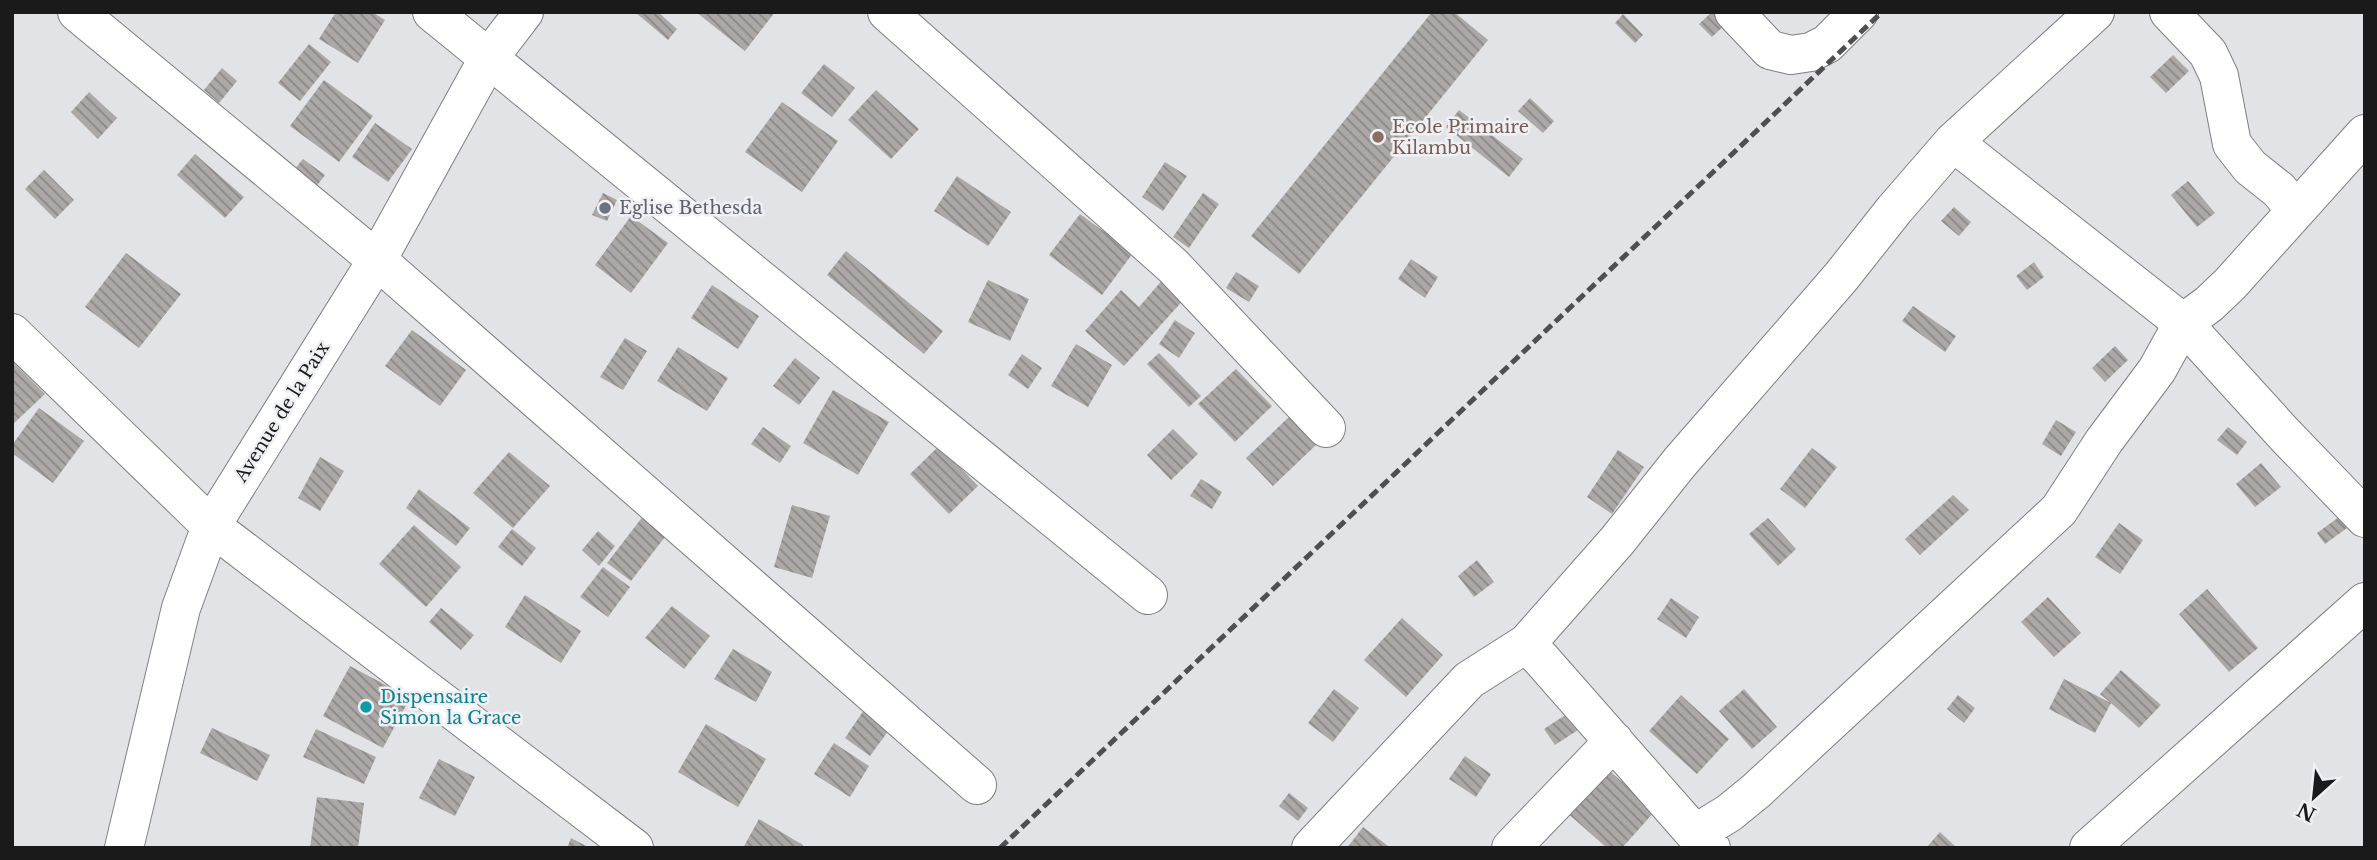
<svg xmlns="http://www.w3.org/2000/svg" width="2377" height="860" font-family="'Libre Baskerville',serif">
	<style>
		.building { fill: url(#building-back-hatch) }
		.lines { fill: none; stroke-linecap: round; stroke-linejoin: round }
		.minor-casing { stroke: #7e7f82; stroke-width: 40 }
		.minor { stroke: #fff; stroke-width: 38 }
		.rail { stroke: #4f4f51; stroke-width: 5; stroke-dasharray: 10 5; stroke-linecap: butt }
		.education-dot { fill: #8d6e63; stroke: #eff0f4; stroke-width: 2.5 }
		.worship-dot { fill: #6b7280; stroke: #eff0f4; stroke-width: 2.5 }
		.culture-dot { fill: #0f9aa8; stroke: #eff0f4; stroke-width: 2.5 }
		.labels { text-anchor: middle; dominant-baseline: central; stroke-width: 5; stroke-linejoin: round; paint-order: stroke }
		.education-label { font-size: 18px; fill: #785e54; stroke: #eff0f4; text-anchor: start }
		.worship-label { font-size: 18px; fill: #5b616d; stroke: #eff0f4; text-anchor: start }
		.street-label { font-size: 18px; fill: #1a1a1b; stroke: #eff0f4 }
		.culture-label { font-size: 18px; fill: #0d838f; stroke: #eff0f4; text-anchor: start }
	</style>
	<defs>
		<pattern id="building-back-hatch" width="6" height="6" patternUnits="userSpaceOnUse" patternTransform="scale(1.75)"><rect width="6" height="6" fill="#aba8a6"/><path d="M-1 5l2 2M0 0l6 6M5-1l2 2" fill="none" stroke="#8a8886"/></pattern>
	</defs>
	<rect width="100%" height="100%" fill="#e2e3e6"/>
	<path class="building" d="M 336,12 L 372,12 L 385,20 L 358,63 L 319,39 Z
		M 635,12 L 658,12 L 677,29 L 668,40 Z
		M 696,12 L 775,12 L 745,51 Z
		M 1432,12 L 1454,12 L 1488,40 L 1299,274 L 1251,236 Z
		M 1712,12 L 1721,12 L 1729,21 L 1712,37 L 1699,24 Z
		M 1623,14 L 1643,35 L 1635,43 L 1615,23 Z
		M 309,44 L 331,62 L 300,101 L 278,83 Z
		M 2173,55 L 2189,71 L 2166,93 L 2150,77 Z
		M 824,64 L 855,88 L 832,117 L 801,93 Z
		M 222,68 L 237,81 L 219,103 L 204,90 Z
		M 324,80 L 373,116 L 339,162 L 290,126 Z
		M 876,90 L 919,129 L 891,159 L 848,120 Z
		M 89,92 L 117,118 L 98,139 L 71,112 Z
		M 1530,98 L 1554,121 L 1543,133 L 1518,111 Z
		M 782,102 L 838,141 L 802,192 L 745,152 Z
		M 1459,110 L 1523,159 L 1509,177 L 1446,127 Z
		M 375,123 L 412,149 L 388,182 L 352,157 Z
		M 195,154 L 244,197 L 225,218 L 177,175 Z
		M 303,159 L 325,175 L 303,204 L 280,187 Z
		M 1165,162 L 1187,176 L 1163,211 L 1142,197 Z
		M 44,170 L 74,200 L 55,219 L 25,189 Z
		M 957,176 L 1011,212 L 988,246 L 934,211 Z
		M 2188,181 L 2215,213 L 2197,227 L 2171,195 Z
		M 603,193 L 617,200 L 607,221 L 592,215 Z
		M 1203,193 L 1219,204 L 1189,248 L 1173,237 Z
		M 1954,207 L 1971,222 L 1959,236 L 1941,221 Z
		M 1080,214 L 1133,253 L 1102,295 L 1049,255 Z
		M 631,216 L 668,243 L 631,293 L 595,265 Z
		M 846,251 L 943,331 L 924,354 L 827,275 Z
		M 126,253 L 181,294 L 139,348 L 85,307 Z
		M 1411,259 L 1438,277 L 1425,298 L 1398,279 Z
		M 2034,262 L 2044,277 L 2027,290 L 2016,276 Z
		M 1236,272 L 1259,286 L 1249,302 L 1226,288 Z
		M 1165,277 L 1186,297 L 1124,366 L 1085,331 L 1121,290 L 1139,307 Z
		M 988,280 L 1029,299 L 1010,341 L 968,322 Z
		M 712,285 L 759,316 L 738,349 L 691,318 Z
		M 1913,306 L 1956,336 L 1945,352 L 1902,321 Z
		M 1175,320 L 1195,333 L 1179,358 L 1159,344 Z
		M 412,330 L 466,370 L 440,406 L 385,366 Z
		M 625,338 L 647,351 L 623,390 L 600,377 Z
		M 1076,344 L 1112,365 L 1088,407 L 1051,386 Z
		M 2115,346 L 2128,360 L 2105,382 L 2092,368 Z
		M 678,347 L 728,378 L 707,411 L 657,381 Z
		M 1159,353 L 1201,396 L 1189,407 L 1147,364 Z
		M 1022,354 L 1042,368 L 1028,389 L 1008,375 Z
		M 795,358 L 820,378 L 799,405 L 773,386 Z
		M 12,361 L 45,394 L 12,425 Z
		M 1236,369 L 1272,406 L 1235,442 L 1198,404 Z
		M 833,390 L 889,422 L 858,475 L 803,443 Z
		M 39,408 L 84,441 L 53,483 L 12,453 L 12,445 Z
		M 1291,415 L 1318,443 L 1273,486 L 1246,458 Z
		M 2056,420 L 2076,432 L 2061,456 L 2042,444 Z
		M 763,427 L 791,446 L 780,463 L 751,444 Z
		M 2228,427 L 2247,442 L 2237,455 L 2217,440 Z
		M 1173,429 L 1198,454 L 1171,480 L 1147,455 Z
		M 939,446 L 978,486 L 949,514 L 910,474 Z
		M 1812,448 L 1837,467 L 1805,508 L 1780,489 Z
		M 1618,450 L 1644,467 L 1612,514 L 1587,497 Z
		M 509,452 L 550,486 L 513,528 L 473,493 Z
		M 320,457 L 344,471 L 320,511 L 298,498 Z
		M 2261,463 L 2281,487 L 2255,507 L 2236,484 Z
		M 1201,479 L 1222,492 L 1212,509 L 1190,496 Z
		M 419,489 L 470,528 L 456,546 L 406,508 Z
		M 1953,495 L 1969,510 L 1920,555 L 1905,539 Z
		M 792,505 L 830,516 L 812,578 L 774,567 Z
		M 644,515 L 668,533 L 631,581 L 607,563 Z
		M 2339,517 L 2347,528 L 2325,544 L 2317,533 Z
		M 1768,518 L 1796,549 L 1778,566 L 1749,534 Z
		M 2119,523 L 2143,540 L 2120,574 L 2095,557 Z
		M 414,525 L 461,567 L 426,607 L 379,564 Z
		M 512,529 L 536,548 L 522,566 L 498,547 Z
		M 598,531 L 615,546 L 599,566 L 582,550 Z
		M 1477,560 L 1494,582 L 1474,597 L 1458,576 Z
		M 603,567 L 630,587 L 608,617 L 580,597 Z
		M 2207,589 L 2258,648 L 2229,672 L 2179,614 Z
		M 525,595 L 581,631 L 561,663 L 505,627 Z
		M 2048,597 L 2081,633 L 2054,657 L 2021,622 Z
		M 1671,598 L 1699,617 L 1686,638 L 1657,619 Z
		M 672,606 L 710,636 L 684,669 L 645,638 Z
		M 441,608 L 474,635 L 461,650 L 429,622 Z
		M 1402,618 L 1443,655 L 1406,697 L 1364,660 Z
		M 733,649 L 772,672 L 756,702 L 714,679 Z
		M 350,666 L 410,698 L 383,748 L 323,716 Z
		M 2121,670 L 2161,705 L 2139,728 L 2111,703 L 2095,733 L 2049,709 L 2064,679 L 2111,703 L 2100,694 Z
		M 1334,689 L 1359,708 L 1333,742 L 1308,723 Z
		M 1744,689 L 1777,727 L 1752,749 L 1719,711 Z
		M 1681,695 L 1729,739 L 1697,774 L 1649,731 Z
		M 1958,695 L 1975,708 L 1964,723 L 1947,709 Z
		M 868,704 L 894,723 L 870,756 L 845,738 Z
		M 1573,710 L 1584,726 L 1555,745 L 1544,729 Z
		M 706,724 L 766,759 L 738,807 L 678,772 Z
		M 212,728 L 270,755 L 257,781 L 200,753 Z
		M 316,729 L 376,757 L 364,784 L 303,757 Z
		M 834,743 L 869,766 L 850,797 L 814,774 Z
		M 1465,756 L 1491,774 L 1476,797 L 1449,779 Z
		M 439,759 L 475,777 L 455,816 L 419,798 Z
		M 1604,766 L 1655,811 L 1622,848 L 1607,848 L 1564,810 Z
		M 1289,793 L 1308,808 L 1298,821 L 1279,806 Z
		M 317,797 L 364,803 L 358,848 L 310,848 Z
		M 759,819 L 803,845 L 802,848 L 743,848 Z
		M 1363,827 L 1388,846 L 1387,848 L 1347,848 Z
		M 1940,832 L 1957,848 L 1926,848 Z
		M 571,838 L 590,848 L 567,848 Z"/>
	<g class="lines">
		<g class="minor-casing">
			<path id="minor" d="M 77,12 L 377,260 L 977,785
				M 432,12 L 1148,595
				M 887,12 L 1173,266 L 1326,428
				M 1734,12 L 1770,50 L 1791,55 L 1811,52 L 1827,44 L 1859,12
				M 2169,12 L 2208,53 L 2219,76 L 2232,144 L 2250,167 L 2279,190 L 2296,211
				M 1953,142 L 2183,323 L 2285,435 L 2365,518
				M 12,333 L 211,526 L 634,848
				M 1527,643 L 1695,834 L 1711,848
				M 1695,834 L 1729,813 L 1756,791 L 2059,510 L 2104,441 L 2157,370 L 2183,323 L 2209,304 L 2230,284 L 2365,134
				M 124,848 L 181,608 L 211,526 L 377,260 L 488,59 L 524,12
				M 1311,848 L 1469,680 L 1527,643 L 1617,541 L 1680,462 L 1841,277 L 1894,210 L 1953,142 L 2095,12
				M 1511,848 L 1614,741
				M 2089,848 L 2365,602"/>
		</g>
		<use href="#minor" class="minor"/>
		<path class="rail" d="M 1000,848 L 1882,12"/>
	</g>
	<circle class="education-dot" cx="1378" cy="137" r="7"/>
	<circle class="worship-dot" cx="605" cy="208" r="7"/>
	<circle class="culture-dot" cx="366" cy="707" r="7"/>
	<g class="labels">
		<g class="education-label">
			<text x="1392" y="127">Ecole Primaire<tspan x="1392" dy="21">Kilambu</tspan></text>
		</g>
		<g class="worship-label">
			<text x="619" y="208">Eglise Bethesda</text>
		</g>
		<g class="street-label">
			<text transform="translate(282 412) rotate(-58)">Avenue de la Paix</text>
		</g>
		<g class="culture-label">
			<text x="380" y="697">Dispensaire<tspan x="380" dy="21">Simon la Grace</tspan></text>
		</g>
	</g>
	<rect width="2377" height="860" fill="none" stroke="#1a1a1b" stroke-width="28"/>
	<g transform="translate(2314 797) rotate(207)" stroke="#eff0f4" stroke-width="5" paint-order="stroke">
	<path d="M0-5L12 26L0 18L-12 26Z" fill="#1a1a1b"/>
	<text y="-10" font-size="19" font-weight="bold" text-anchor="middle" fill="#1a1a1b">N</text>
	</g>
</svg>
